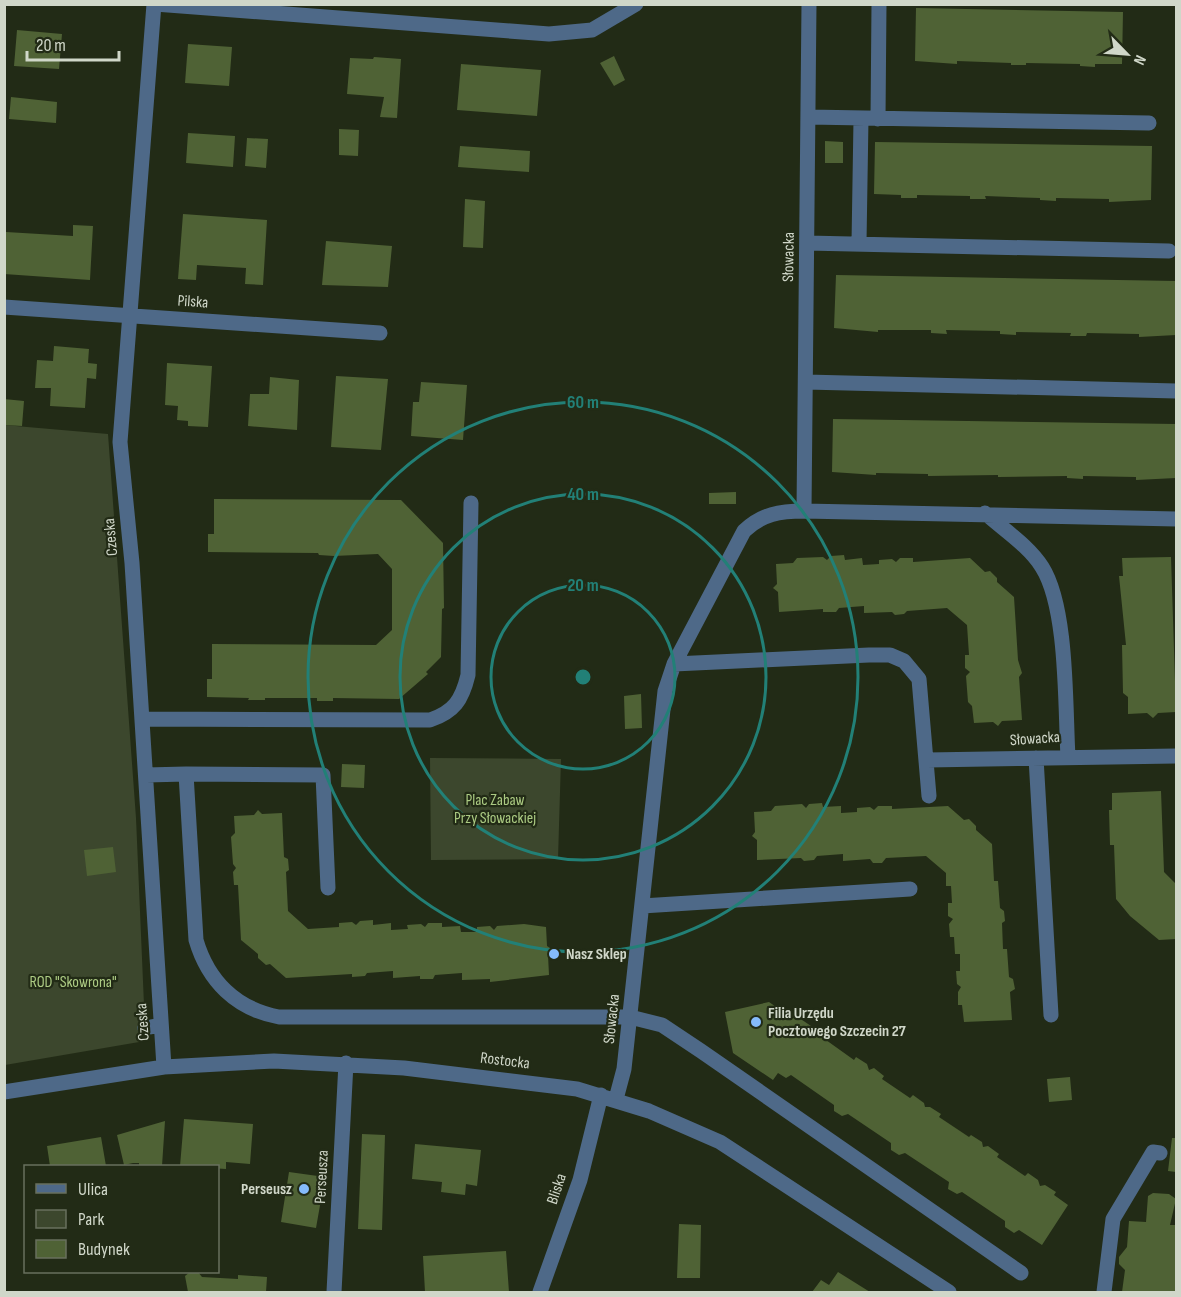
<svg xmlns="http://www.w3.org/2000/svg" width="1181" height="1297" font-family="'Sofia Sans Condensed',sans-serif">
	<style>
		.green { fill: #3c472d }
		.building { fill: #4f6235 }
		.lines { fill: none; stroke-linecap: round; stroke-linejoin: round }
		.minor { stroke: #4e6988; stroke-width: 15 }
		.ring { fill: none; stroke: #228077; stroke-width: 3 }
		.poi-dot { fill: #85bbfb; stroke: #222b16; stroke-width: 2 }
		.labels { text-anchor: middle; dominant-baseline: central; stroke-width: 4.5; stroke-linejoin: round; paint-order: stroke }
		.street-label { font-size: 16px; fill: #d0d7c9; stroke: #222b16 }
		.park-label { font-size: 16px; fill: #accb83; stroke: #222b16 }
		.poi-label { font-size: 16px; font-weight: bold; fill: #d0d7c9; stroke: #222b16; text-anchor: start }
		.centre { fill: #228077; stroke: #222b16; stroke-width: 3 }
		.ring-label { font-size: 18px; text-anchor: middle; font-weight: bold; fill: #228077; stroke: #222b16; stroke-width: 4.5; stroke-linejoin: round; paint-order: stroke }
	</style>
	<rect width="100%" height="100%" fill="#222b16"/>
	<path class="green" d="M 4,425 L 108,434 L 136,818 L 145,1028 L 145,1041 L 5,1065 Z
		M 430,758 L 561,759 L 558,859 L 431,860 Z"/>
	<path class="building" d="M 916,8 L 1123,12 L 1122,64 L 1095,64 L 1095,67 L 1080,66 L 1080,64 L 1026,63 L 1026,65 L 1011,65 L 1011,63 L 957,61 L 957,64 L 915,61 Z
		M 17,30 L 62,34 L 59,69 L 14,66 Z
		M 188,44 L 232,47 L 229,86 L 185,83 Z
		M 614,56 L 625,80 L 614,86 L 600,63 Z
		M 374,57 L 401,59 L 397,118 L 380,117 L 384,97 L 347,94 L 350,58 L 373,59 Z
		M 461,64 L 541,70 L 537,116 L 457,110 Z
		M 11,97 L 57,102 L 56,123 L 9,119 Z
		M 339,129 L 359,130 L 358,156 L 339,155 Z
		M 188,133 L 235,136 L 233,167 L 186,163 Z
		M 247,138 L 268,139 L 266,168 L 245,166 Z
		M 825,141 L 843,142 L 843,163 L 825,163 Z
		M 875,142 L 1152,146 L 1151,200 L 1109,202 L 1109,199 L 1056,198 L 1056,201 L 1040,200 L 1040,198 L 985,196 L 986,199 L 970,199 L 970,196 L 917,195 L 917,198 L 901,198 L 901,195 L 874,194 Z
		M 460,146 L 530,151 L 529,172 L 458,167 Z
		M 465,199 L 485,201 L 483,248 L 463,247 Z
		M 183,214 L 267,220 L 263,285 L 245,284 L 246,268 L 197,265 L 196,280 L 178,279 Z
		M 73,225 L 93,226 L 90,280 L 4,274 L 6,232 L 73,236 Z
		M 326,241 L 392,246 L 388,287 L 322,285 Z
		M 836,275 L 1176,281 L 1176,335 L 1139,337 L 1139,334 L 1087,333 L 1086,336 L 1070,336 L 1071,333 L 1016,332 L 1016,335 L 1000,334 L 1000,331 L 946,330 L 947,334 L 931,333 L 931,330 L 878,330 L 878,332 L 834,328 Z
		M 54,346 L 89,349 L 88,363 L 97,364 L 96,379 L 87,378 L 85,408 L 50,406 L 51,388 L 35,388 L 37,360 L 53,361 Z
		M 167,363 L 212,366 L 208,427 L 188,426 L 188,421 L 177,420 L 178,406 L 165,405 Z
		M 336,376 L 388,379 L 381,450 L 331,447 Z
		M 270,377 L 299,380 L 297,430 L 248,426 L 250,394 L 269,394 Z
		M 421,382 L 467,385 L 463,440 L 411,436 L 413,402 L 419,402 Z
		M 4,399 L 24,401 L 22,426 L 4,425 Z
		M 833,419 L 1176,424 L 1176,478 L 1136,480 L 1136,477 L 1083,476 L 1083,479 L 1067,478 L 1067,476 L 998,477 L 998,475 L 928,476 L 928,474 L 876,473 L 876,475 L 832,472 Z
		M 736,492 L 736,504 L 709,504 L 709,493 Z
		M 214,499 L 401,500 L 443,543 L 444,608 L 442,609 L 441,657 L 426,672 L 428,674 L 399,699 L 333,698 L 333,701 L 317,701 L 317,698 L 265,698 L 265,700 L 248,700 L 249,698 L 207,697 L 207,679 L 212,679 L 212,644 L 376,645 L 392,630 L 392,569 L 378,554 L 334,556 L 319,555 L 318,553 L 208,552 L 208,534 L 214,534 Z
		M 844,555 L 845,560 L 862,558 L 863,565 L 879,564 L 879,560 L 892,559 L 896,562 L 900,558 L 913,558 L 913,562 L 970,558 L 985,572 L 990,571 L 997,578 L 997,582 L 1014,597 L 1018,660 L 1022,673 L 1019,677 L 1022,720 L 1002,721 L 998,726 L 993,722 L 974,723 L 972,706 L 968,702 L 966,676 L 970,672 L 965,668 L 965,655 L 969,655 L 967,625 L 947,608 L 907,611 L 904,614 L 895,615 L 892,612 L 864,613 L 864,606 L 839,608 L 836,612 L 823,612 L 823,609 L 779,612 L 778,592 L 773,588 L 777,584 L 776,564 L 793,563 L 797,558 L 823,557 L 827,560 L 831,556 Z
		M 1171,557 L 1176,712 L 1158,713 L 1153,718 L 1147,713 L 1128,714 L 1128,697 L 1123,693 L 1122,645 L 1126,645 L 1119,576 L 1123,576 L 1122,558 Z
		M 641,694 L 642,728 L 625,729 L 624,696 Z
		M 342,764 L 365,765 L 364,788 L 341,787 Z
		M 1161,791 L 1164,872 L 1176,884 L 1176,939 L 1159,940 L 1130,916 L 1116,899 L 1114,845 L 1110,845 L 1109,810 L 1112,810 L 1112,793 Z
		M 822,803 L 823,807 L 841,806 L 841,813 L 857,812 L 857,808 L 870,807 L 874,810 L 878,806 L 892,806 L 892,809 L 948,806 L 964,820 L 969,819 L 976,826 L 976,830 L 992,844 L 994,881 L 998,881 L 1000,908 L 1004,911 L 1005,921 L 1002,923 L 1003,949 L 1007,949 L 1009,977 L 1013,979 L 1015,989 L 1010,992 L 1012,1020 L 964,1022 L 962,1005 L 958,1005 L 958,992 L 961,987 L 957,984 L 956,971 L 960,971 L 960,954 L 955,954 L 954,937 L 950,937 L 949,924 L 953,919 L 948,916 L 948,903 L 952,903 L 951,886 L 946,886 L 946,873 L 926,856 L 886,858 L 882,863 L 873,863 L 870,859 L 843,861 L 843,854 L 817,856 L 814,860 L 804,861 L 801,858 L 757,860 L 757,840 L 752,836 L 755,832 L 754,812 L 771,811 L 775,806 L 802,804 L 806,808 L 809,804 Z
		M 258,810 L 262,814 L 282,813 L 284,857 L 288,859 L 289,870 L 286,872 L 288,911 L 308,929 L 339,927 L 339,923 L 352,922 L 356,925 L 360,921 L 373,920 L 373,925 L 391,923 L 391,930 L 408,929 L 407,925 L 421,924 L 425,927 L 428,923 L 442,923 L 442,927 L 460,926 L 461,932 L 477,932 L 477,927 L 490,926 L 494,930 L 497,926 L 524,924 L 546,927 L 547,946 L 553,950 L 548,955 L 549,975 L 490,982 L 490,979 L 462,980 L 462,973 L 435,975 L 433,979 L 420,979 L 420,976 L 393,978 L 393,971 L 367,973 L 365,976 L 352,977 L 352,974 L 286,978 L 270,964 L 266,965 L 258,958 L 258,954 L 241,940 L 238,885 L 234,885 L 233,872 L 236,868 L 233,864 L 231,837 L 235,833 L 234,816 L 254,815 Z
		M 113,847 L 116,872 L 87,876 L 84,850 Z
		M 769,1002 L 782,1011 L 789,1011 L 811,1026 L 811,1031 L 817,1030 L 828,1037 L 826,1040 L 854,1060 L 856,1057 L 867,1064 L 869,1070 L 874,1068 L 884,1076 L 882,1079 L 910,1098 L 913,1095 L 924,1103 L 925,1107 L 930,1107 L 941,1114 L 939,1117 L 969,1137 L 971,1135 L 982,1142 L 983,1147 L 988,1146 L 999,1154 L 997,1157 L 1025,1176 L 1028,1173 L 1038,1180 L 1040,1186 L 1045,1185 L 1056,1192 L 1054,1195 L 1068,1205 L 1042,1245 L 1019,1230 L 1014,1233 L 1005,1227 L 1005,1221 L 962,1192 L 957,1194 L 948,1189 L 949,1182 L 905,1153 L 899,1155 L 891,1150 L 891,1143 L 848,1114 L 842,1116 L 834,1111 L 834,1105 L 791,1075 L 786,1078 L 778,1073 L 773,1080 L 733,1053 L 725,1012 Z
		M 1070,1077 L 1072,1100 L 1049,1102 L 1047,1079 Z
		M 184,1119 L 253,1124 L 250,1164 L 226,1162 L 226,1169 L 180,1166 Z
		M 165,1121 L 162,1166 L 139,1166 L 139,1163 L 133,1163 L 124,1165 L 117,1135 Z
		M 362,1134 L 385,1135 L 382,1230 L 358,1229 Z
		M 101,1137 L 106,1166 L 50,1166 L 47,1146 Z
		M 1172,1138 L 1176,1138 L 1176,1172 L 1168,1171 Z
		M 415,1144 L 481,1150 L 477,1186 L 466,1184 L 465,1195 L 441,1192 L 442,1182 L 412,1179 Z
		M 289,1172 L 325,1177 L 316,1228 L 281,1222 Z
		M 1153,1193 L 1169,1194 L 1176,1199 L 1170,1225 L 1176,1225 L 1176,1292 L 1122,1292 L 1125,1270 L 1119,1264 L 1119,1257 L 1127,1247 L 1129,1221 L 1146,1222 L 1148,1196 Z
		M 679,1224 L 701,1225 L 700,1278 L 677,1278 Z
		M 506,1251 L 509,1292 L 425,1292 L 423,1256 Z
		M 190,1272 L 198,1272 L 202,1277 L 238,1279 L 238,1275 L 267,1277 L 266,1292 L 188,1292 L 185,1276 Z
		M 838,1272 L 870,1292 L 812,1292 L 821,1280 L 829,1285 Z"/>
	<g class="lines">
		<path class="minor" d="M 154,4 L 120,442 L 132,563 L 164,1067
			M 155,4 L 549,34 L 592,30 L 636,4
			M 809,117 L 1149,123
			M 878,119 L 879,4
			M 807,243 L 1169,251
			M 859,243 L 861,119
			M 4,307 L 380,333
			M 806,382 L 1176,391
			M 804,511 L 1176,519
			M 985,513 C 1004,530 1029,546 1042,567 C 1068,608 1065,707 1068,757
			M 674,664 L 869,655 L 890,655 L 904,661 L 919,679 L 929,796
			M 142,719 L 430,720 C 454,712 462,700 468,675 L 471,503
			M 1036,758 L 1051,1015
			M 927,760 L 1176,756
			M 146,775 L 186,774
			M 328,888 L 323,775 L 186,774 L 196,940 C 208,981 236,1009 279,1017 L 630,1017 L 662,1025 L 701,1051 L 1021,1273
			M 642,906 L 910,889
			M 145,1028 L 161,1025
			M 4,1092 L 164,1067 L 274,1061 L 404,1068 L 577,1089 L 649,1111 L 720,1142 L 949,1292
			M 616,1099 L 624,1069 L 665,691 L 674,664 L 744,531 C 762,514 780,511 804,511 L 809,4
			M 334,1292 L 346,1063
			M 540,1292 L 580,1180 L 601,1095
			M 1104,1292 L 1113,1219 L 1153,1152 L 1160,1153"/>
	</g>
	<g class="ring">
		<circle cx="583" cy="677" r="92"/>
		<circle cx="583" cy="677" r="183"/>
		<circle cx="583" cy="677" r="275"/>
	</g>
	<g class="poi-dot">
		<circle cx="554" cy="954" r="6"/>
		<circle cx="756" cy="1022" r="6"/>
		<circle cx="304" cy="1189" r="6"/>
	</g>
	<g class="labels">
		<g class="street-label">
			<text transform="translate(789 257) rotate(-89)">Słowacka</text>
			<text transform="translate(193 302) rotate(4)">Pilska</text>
			<text transform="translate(111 537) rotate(-95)">Czeska</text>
			<text transform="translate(1035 739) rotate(-4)">Słowacka</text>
			<text transform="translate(612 1019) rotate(-84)">Słowacka</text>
			<text transform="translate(143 1022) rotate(-94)">Czeska</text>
			<text transform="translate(505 1061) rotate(7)">Rostocka</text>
			<text transform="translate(322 1177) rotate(-87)">Perseusza</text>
			<text transform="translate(557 1189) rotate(-71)">Bliska</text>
		</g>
		<g class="park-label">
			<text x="495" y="800">Plac Zabaw<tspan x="495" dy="18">Przy Słowackiej</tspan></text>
			<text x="73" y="982">ROD "Skowrona"</text>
		</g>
		<g class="poi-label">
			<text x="566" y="954">Nasz Sklep</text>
			<text x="768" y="1013">Filia Urzędu<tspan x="768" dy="18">Pocztowego Szczecin 27</tspan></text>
			<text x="292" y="1189" text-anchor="end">Perseusz</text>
		</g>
	</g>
	<circle cx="583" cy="677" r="9" class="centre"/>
	<g class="ring-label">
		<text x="583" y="408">60 m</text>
		<text x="583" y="500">40 m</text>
		<text x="583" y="591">20 m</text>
	</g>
	<rect width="1181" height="1297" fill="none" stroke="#d0d7c9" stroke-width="12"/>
	<rect x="24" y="1165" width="195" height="108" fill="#222b16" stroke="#68705e" stroke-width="1.5"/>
	<rect x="36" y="1184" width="30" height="9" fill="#4e6988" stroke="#68705e" stroke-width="1.5"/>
	<text x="78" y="1195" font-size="18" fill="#d0d7c9">Ulica</text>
	<rect x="36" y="1210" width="30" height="18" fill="#3c472d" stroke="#68705e" stroke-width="1.5"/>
	<text x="78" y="1225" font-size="18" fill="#d0d7c9">Park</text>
	<rect x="36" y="1240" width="30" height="18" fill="#4f6235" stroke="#68705e" stroke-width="1.5"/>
	<text x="78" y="1255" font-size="18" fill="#d0d7c9">Budynek</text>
	<g transform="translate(1127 54) rotate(115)" stroke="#222b16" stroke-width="4.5" paint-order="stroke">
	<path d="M0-4.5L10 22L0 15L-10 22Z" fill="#d0d7c9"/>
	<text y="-9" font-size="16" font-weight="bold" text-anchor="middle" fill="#d0d7c9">N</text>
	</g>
	<path d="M27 51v9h92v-9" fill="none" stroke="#d0d7c9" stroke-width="3"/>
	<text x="36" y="51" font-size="18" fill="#d0d7c9" stroke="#222b16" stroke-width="4.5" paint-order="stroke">20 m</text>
</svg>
